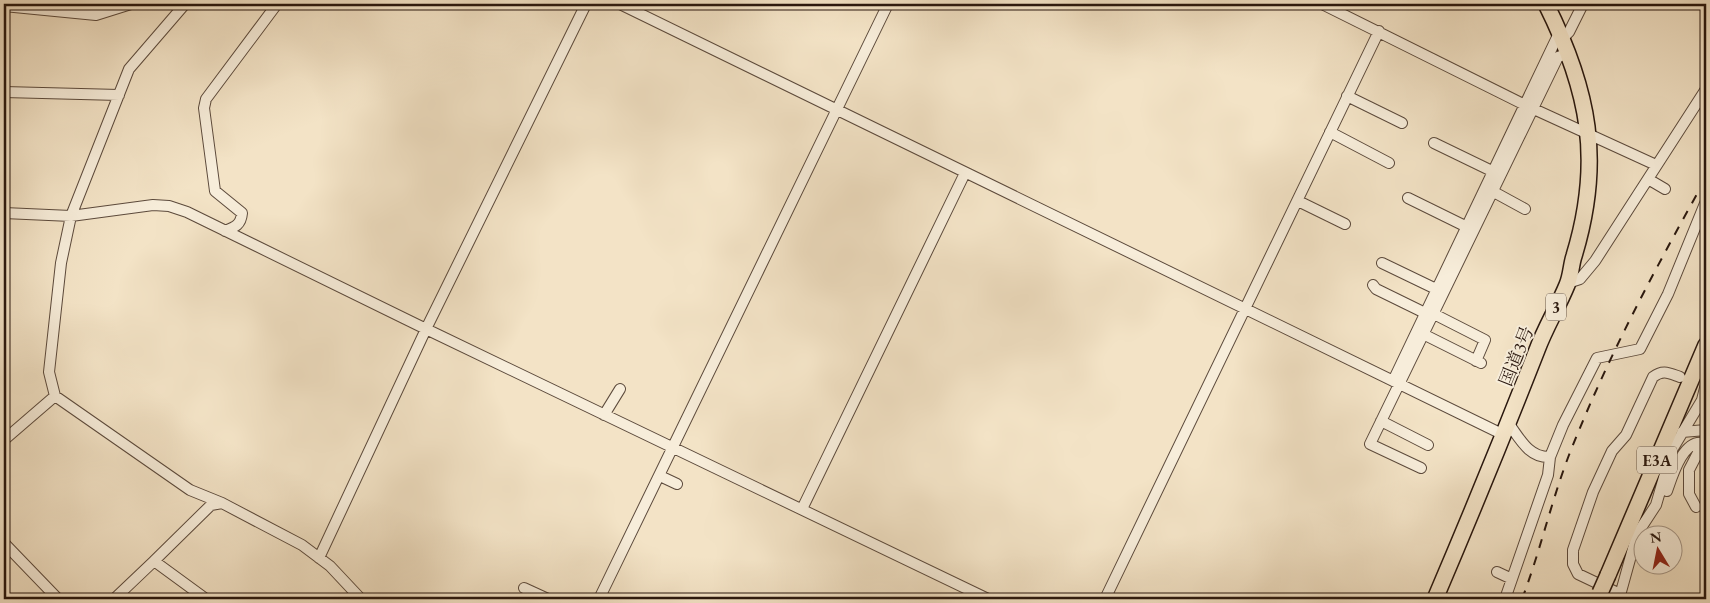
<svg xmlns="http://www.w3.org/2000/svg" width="1710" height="603" font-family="'EB Garamond','Noto Serif JP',serif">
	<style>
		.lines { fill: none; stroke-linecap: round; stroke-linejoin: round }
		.minor-casing { stroke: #5c4a3c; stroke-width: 12 }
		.highway-casing { stroke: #29170e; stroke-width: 18 }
		.minor { stroke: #f7edda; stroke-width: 10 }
		.highway { stroke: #f3e3c6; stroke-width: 15 }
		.rail { stroke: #29170e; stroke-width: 2; stroke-dasharray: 9 9; stroke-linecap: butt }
		.highway-bridge-casing { stroke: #29170e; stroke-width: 18; stroke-linecap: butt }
		.highway-bridge { stroke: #f3e3c6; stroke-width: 15 }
		.labels { text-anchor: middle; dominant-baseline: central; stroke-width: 4; stroke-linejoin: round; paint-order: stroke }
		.shield { fill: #f7edda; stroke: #67574b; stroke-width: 1 }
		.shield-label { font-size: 16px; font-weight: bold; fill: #29170e }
		.street-label { font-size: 18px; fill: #29170e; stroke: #f7edda }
	</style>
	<rect width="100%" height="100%" fill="#f3e3c6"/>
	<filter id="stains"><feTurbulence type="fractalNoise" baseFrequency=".004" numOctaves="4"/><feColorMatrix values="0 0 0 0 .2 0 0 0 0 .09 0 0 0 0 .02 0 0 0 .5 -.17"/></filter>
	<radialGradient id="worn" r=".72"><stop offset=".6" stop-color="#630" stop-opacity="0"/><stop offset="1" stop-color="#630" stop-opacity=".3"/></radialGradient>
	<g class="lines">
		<g class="minor-casing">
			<path id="minor" d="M 185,4 L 129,69 L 71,216 L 61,263 L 49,372 L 55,396 L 190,490 L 222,503 L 302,545 L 330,566 L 361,599
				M 620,4 L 1504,435
				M 1322,4 L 1525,105 L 1656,165
				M 4,6 L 96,15 L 131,4
				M 1563,38 L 1569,32 L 1583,4
				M 4,92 L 119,95
				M 1347,96 L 1402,123
				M 1330,132 L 1389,163
				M 1434,143 L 1498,174
				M 1648,179 L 1665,189
				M 1492,191 L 1525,209
				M 1408,198 L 1467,227
				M 1298,201 L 1345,224
				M 4,213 L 71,216 L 153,205 L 169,206 L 187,212 L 426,329 L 988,599
				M 225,231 C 235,227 241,225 242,213 L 215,191 L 204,108 L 206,99 L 277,4
				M 1382,263 L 1436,289
				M 1568,283 L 1580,279 L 1595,261 L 1706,89
				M 1373,285 L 1376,289 L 1425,313
				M 1428,311 L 1485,340 L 1476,361
				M 1419,332 L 1481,363
				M 1393,381 L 1560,31
				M 604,415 L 620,389
				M 1381,421 L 1428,445
				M 1509,424 C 1520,439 1529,458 1550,457 L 1563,425 L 1597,358 L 1640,349 L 1668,294 L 1706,201
				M 1682,432 L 1706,430
				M 4,440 L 55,396
				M 1421,468 L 1370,444 L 1558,57 L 1569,53
				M 660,476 L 677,484
				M 1667,491 C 1672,477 1683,439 1703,443 L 1689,470 L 1689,494 L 1696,507
				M 802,509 L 965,173
				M 4,543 L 58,599
				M 319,558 L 426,329 L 586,4
				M 154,561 L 211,505 L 222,503
				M 1497,572 L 1512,579
				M 524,588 L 548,599
				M 1620,594 L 1578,574 L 1573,564 L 1573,550 L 1593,492 L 1612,451 L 1626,435 L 1653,377 C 1663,369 1669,373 1680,377
				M 114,599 L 154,561 L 206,599
				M 579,599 L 580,599
				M 599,599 L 888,4
				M 1105,599 L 1379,31
				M 1505,599 L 1548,475 L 1550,457
				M 1619,599 L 1637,534 L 1656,505 L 1672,450 L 1702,400 L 1706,384"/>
		</g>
		<g class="highway-casing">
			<path id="highway" d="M 1608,575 L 1706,345
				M 1435,599 C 1470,517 1504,434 1537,350 C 1545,328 1558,307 1567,285 C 1571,276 1571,265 1574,256 C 1603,161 1589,90 1546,4"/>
		</g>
		<use href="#minor" class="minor"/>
		<use href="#highway" class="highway"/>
		<path class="rail" d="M 1522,599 C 1540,552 1551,502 1569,455 C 1607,358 1655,269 1706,178"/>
		<g class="highway-bridge-casing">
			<path id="highway-bridge" d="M 1600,593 L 1608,575"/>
		</g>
		<use href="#highway-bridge" class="highway-bridge"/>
	</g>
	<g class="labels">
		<g class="shield">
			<rect x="1546" y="293.5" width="20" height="27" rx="4"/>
			<rect x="1637" y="446.5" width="40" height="27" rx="4"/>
		</g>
		<g class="shield-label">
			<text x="1556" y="307">3</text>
			<text x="1657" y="460">E3A</text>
		</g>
		<g class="street-label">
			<text transform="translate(1516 356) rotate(-68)">国道3号</text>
		</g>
	</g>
	<rect width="1710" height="603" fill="none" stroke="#f3e3c6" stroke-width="20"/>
	<rect x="5" y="5" width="1700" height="593" fill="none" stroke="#29170e" stroke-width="2.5"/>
	<rect x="10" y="10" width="1690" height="583" fill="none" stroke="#29170e"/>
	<g transform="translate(1658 550) rotate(350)"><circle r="24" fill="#f7edda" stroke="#a59788"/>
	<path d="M0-4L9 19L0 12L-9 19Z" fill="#8f2418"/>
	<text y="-8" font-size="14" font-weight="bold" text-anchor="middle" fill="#29170e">N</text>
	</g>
	<rect width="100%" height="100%" filter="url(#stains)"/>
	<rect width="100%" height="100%" fill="url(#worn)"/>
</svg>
